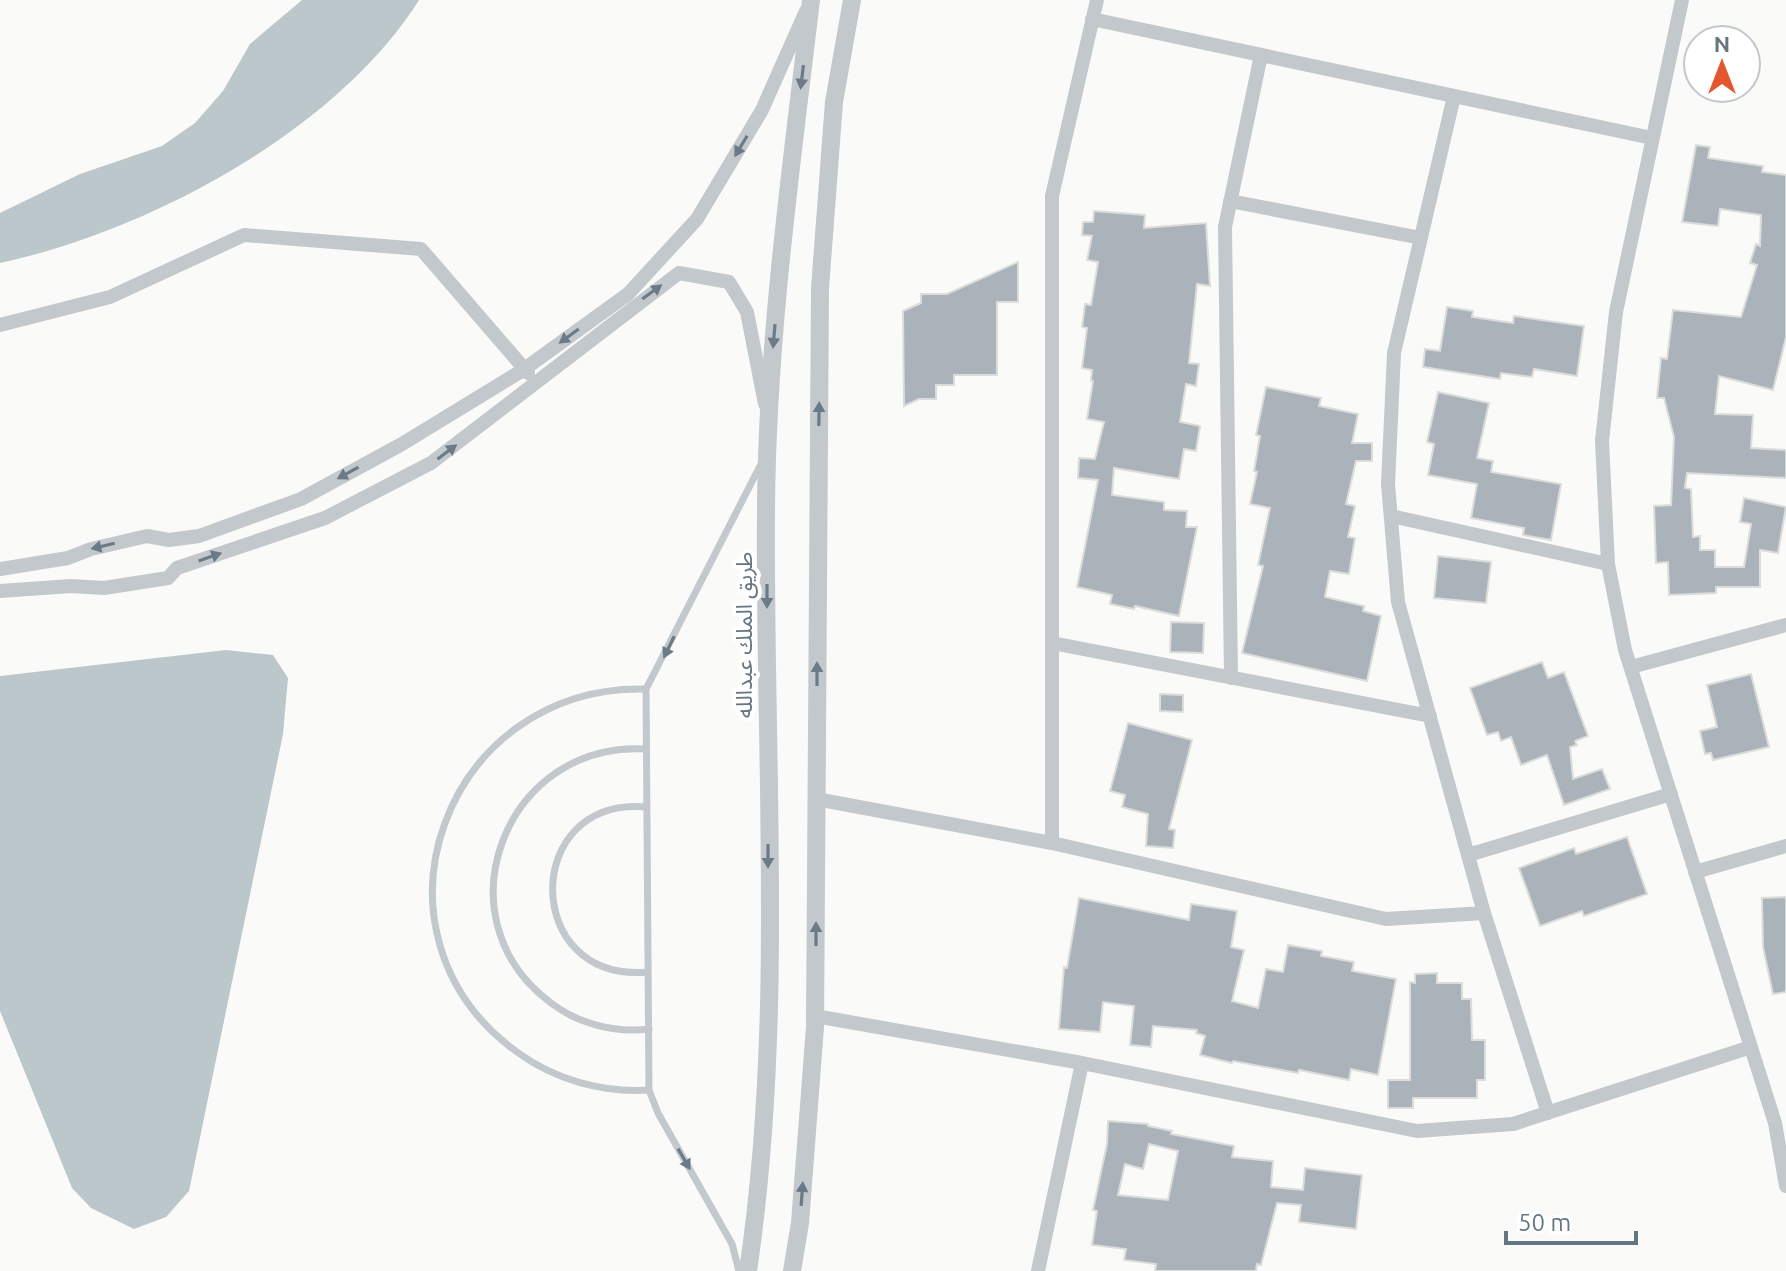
<svg xmlns="http://www.w3.org/2000/svg" width="1786" height="1271" font-family="Ubuntu,'Noto Sans Arabic',sans-serif">
	<style>
		.water { fill: #bbc7cb }
		.building { fill: #aab3b9; stroke: #dcdcda; stroke-width: 2; fill-rule: evenodd }
		.lines { fill: none; stroke-linecap: round; stroke-linejoin: round }
		.service { stroke: #c3c8cc; stroke-width: 7 }
		.minor { stroke: #c3c8cc; stroke-width: 14 }
		.tertiary { stroke: #c3c8cc; stroke-width: 18 }
		.oneway { fill: #6a7a87 }
		.labels { text-anchor: middle; dominant-baseline: central; stroke-width: 8; stroke-linejoin: round; paint-order: stroke }
		.street-label { font-size: 22px; fill: #657683; stroke: #fff }
	</style>
	<rect width="100%" height="100%" fill="#fafaf8"/>
	<path class="water" d="M 302,0 L 419,0 C 337,131 148,231 0,263 L 0,213 L 80,174 L 162,146 L 195,123 L 223,91 L 250,44 Z
		M 226,650 L 273,655 L 288,678 L 283,734 L 189,1191 L 166,1217 L 134,1229 L 91,1208 L 72,1188 L 0,1011 L 0,676 Z"/>
	<path class="building" d="M 1696,145 L 1710,147 L 1708,158 L 1763,166 L 1762,172 L 1786,175 L 1786,337 L 1773,390 L 1719,376 L 1715,414 L 1753,415 L 1751,448 L 1786,450 L 1786,478 L 1687,473 L 1685,488 L 1691,489 L 1693,537 L 1700,536 L 1700,550 L 1715,550 L 1715,567 L 1744,567 L 1751,524 L 1740,522 L 1744,498 L 1786,507 L 1778,553 L 1760,550 L 1760,587 L 1716,587 L 1716,593 L 1669,595 L 1668,562 L 1656,563 L 1654,506 L 1671,505 L 1674,437 L 1664,398 L 1657,398 L 1661,358 L 1667,359 L 1673,310 L 1741,317 L 1757,265 L 1750,263 L 1756,244 L 1760,246 L 1761,215 L 1720,209 L 1718,226 L 1682,222 Z
		M 1094,211 L 1145,215 L 1144,228 L 1206,223 L 1210,286 L 1197,284 L 1189,363 L 1199,364 L 1196,386 L 1186,384 L 1180,422 L 1200,426 L 1196,451 L 1184,449 L 1179,479 L 1114,468 L 1112,495 L 1164,502 L 1164,510 L 1187,511 L 1186,527 L 1197,527 L 1179,616 L 1135,606 L 1134,609 L 1110,604 L 1112,595 L 1077,587 L 1098,480 L 1078,478 L 1079,458 L 1095,459 L 1104,422 L 1087,419 L 1093,381 L 1091,381 L 1092,370 L 1082,368 L 1087,328 L 1082,327 L 1085,304 L 1091,305 L 1098,262 L 1087,260 L 1092,236 L 1082,235 L 1083,222 L 1093,222 Z
		M 1018,262 L 1018,302 L 997,302 L 997,375 L 954,375 L 954,385 L 936,385 L 936,399 L 919,399 L 904,406 L 903,311 L 921,303 L 921,294 L 947,294 Z
		M 1447,307 L 1473,311 L 1472,317 L 1513,323 L 1514,316 L 1584,326 L 1577,376 L 1534,369 L 1532,377 L 1501,373 L 1500,379 L 1423,367 L 1425,349 L 1440,351 Z
		M 1266,387 L 1321,398 L 1319,406 L 1358,414 L 1352,443 L 1372,443 L 1372,461 L 1356,461 L 1346,504 L 1355,506 L 1348,537 L 1355,538 L 1349,574 L 1330,571 L 1325,597 L 1364,606 L 1363,611 L 1381,616 L 1367,681 L 1242,653 L 1263,566 L 1258,565 L 1270,508 L 1250,504 L 1257,472 L 1254,471 L 1260,436 L 1256,435 Z
		M 1438,392 L 1489,403 L 1477,458 L 1493,461 L 1491,472 L 1561,484 L 1551,540 L 1523,535 L 1524,528 L 1471,518 L 1477,484 L 1428,475 L 1434,444 L 1427,442 Z
		M 1438,556 L 1491,562 L 1486,603 L 1434,598 Z
		M 1171,622 L 1204,623 L 1203,653 L 1170,652 Z
		M 1542,662 L 1548,678 L 1564,672 L 1588,736 L 1575,741 L 1577,745 L 1570,747 L 1573,779 L 1602,769 L 1610,789 L 1564,805 L 1547,755 L 1521,765 L 1511,737 L 1501,741 L 1498,732 L 1487,735 L 1470,688 Z
		M 1751,674 L 1769,747 L 1713,760 L 1711,753 L 1705,754 L 1700,731 L 1717,727 L 1707,685 Z
		M 1160,694 L 1183,695 L 1183,712 L 1160,711 Z
		M 1128,723 L 1192,740 L 1169,829 L 1175,830 L 1173,848 L 1146,846 L 1148,814 L 1122,807 L 1125,795 L 1110,791 Z
		M 1627,837 L 1647,894 L 1584,916 L 1582,911 L 1540,926 L 1519,868 L 1574,848 L 1576,854 Z
		M 1786,897 L 1786,992 L 1773,994 L 1763,947 L 1762,898 Z
		M 1079,898 L 1189,920 L 1191,904 L 1237,911 L 1231,947 L 1244,950 L 1232,1001 L 1258,1008 L 1266,969 L 1283,972 L 1288,945 L 1322,951 L 1321,956 L 1354,962 L 1352,971 L 1396,979 L 1378,1075 L 1351,1069 L 1349,1080 L 1299,1070 L 1298,1073 L 1233,1061 L 1232,1063 L 1200,1055 L 1205,1036 L 1196,1033 L 1197,1030 L 1153,1026 L 1151,1047 L 1130,1045 L 1134,1006 L 1103,1002 L 1100,1032 L 1059,1029 L 1064,967 L 1067,968 Z
		M 1437,973 L 1437,983 L 1462,983 L 1462,999 L 1471,999 L 1472,1040 L 1485,1040 L 1485,1080 L 1477,1080 L 1477,1098 L 1413,1098 L 1413,1108 L 1388,1108 L 1388,1080 L 1410,1080 L 1410,982 L 1415,983 L 1415,974 Z
		M 1108,1121 L 1148,1124 L 1148,1126 L 1172,1131 L 1171,1134 L 1234,1146 L 1232,1157 L 1273,1161 L 1271,1187 L 1303,1190 L 1305,1168 L 1362,1175 L 1356,1229 L 1299,1222 L 1301,1205 L 1277,1203 L 1261,1265 L 1257,1264 L 1256,1271 L 1155,1271 L 1156,1264 L 1124,1260 L 1126,1249 L 1092,1245 L 1097,1211 L 1093,1210 L 1107,1144 ZM 1149,1144 L 1178,1151 L 1168,1200 L 1118,1195 L 1125,1164 L 1143,1169 Z"/>
	<g class="lines">
		<path class="service" d="M 646,689 C 445,684 353,933 517,1052 C 555,1080 603,1093 649,1090
			M 646,749 C 506,740 436,918 551,1003 C 579,1024 614,1033 649,1029
			M 647,807 C 521,795 521,984 648,972
			M 739,1271 L 732,1244 L 658,1113 L 649,1090 L 646,689 L 762,462"/>
		<path class="minor" d="M 1682,0 L 1616,312 L 1602,441 L 1608,564 L 1625,650 L 1775,1123 L 1786,1186
			M 1092,19 L 1652,138
			M 1454,96 L 1394,353 L 1388,484 L 1398,602 L 1484,913 L 1548,1113
			M 1230,201 L 1421,238
			M 0,325 L 110,297 L 244,235 L 421,249 L 528,373
			M 1391,516 L 1608,564
			M 0,569 L 68,558 L 91,549 L 147,536 L 169,540 L 199,536 L 301,499 L 402,444 L 523,370 L 628,294 L 697,219 L 762,110 L 806,11
			M 0,591 L 71,586 L 104,588 L 168,578 L 177,568 L 325,518 L 431,463 L 679,273 L 729,282 L 747,312 L 765,404
			M 1052,643 L 1430,716
			M 1631,667 L 1786,625
			M 1231,678 L 1225,227 L 1261,55
			M 816,799 L 1052,843 L 1386,919 L 1484,913
			M 1052,843 L 1052,196 L 1097,0
			M 1468,855 L 1671,794
			M 1695,872 L 1786,846
			M 815,1016 L 1082,1063 L 1417,1131 L 1513,1124 L 1751,1047
			M 1038,1271 L 1082,1063"/>
		<path class="tertiary" d="M 748,1271 C 785,1020 764,763 766,510 C 767,339 791,169 811,0
			M 792,1271 L 800,1223 L 815,1027 L 820,288 L 834,102 L 852,0"/>
	</g>
	<defs><path id="oneway-solid" d="M-6-.8H1V-3.2L6.5 0L1 3.2V.8H-6Z" transform="scale(2)"/></defs>
	<g class="oneway">
		<use href="#oneway-solid" transform="translate(802 77) rotate(97)"/>
		<use href="#oneway-solid" transform="translate(741 146) rotate(121)"/>
		<use href="#oneway-solid" transform="translate(652 292) rotate(-36)"/>
		<use href="#oneway-solid" transform="translate(569 336) rotate(144)"/>
		<use href="#oneway-solid" transform="translate(774 336) rotate(95)"/>
		<use href="#oneway-solid" transform="translate(819 414) rotate(-89)"/>
		<use href="#oneway-solid" transform="translate(447 452) rotate(-37)"/>
		<use href="#oneway-solid" transform="translate(348 473) rotate(151)"/>
		<use href="#oneway-solid" transform="translate(103 546) rotate(167)"/>
		<use href="#oneway-solid" transform="translate(210 557) rotate(-19)"/>
		<use href="#oneway-solid" transform="translate(767 596) rotate(90)"/>
		<use href="#oneway-solid" transform="translate(669 647) rotate(116)"/>
		<use href="#oneway-solid" transform="translate(817 674) rotate(-90)"/>
		<use href="#oneway-solid" transform="translate(768 856) rotate(90)"/>
		<use href="#oneway-solid" transform="translate(816 934) rotate(-90)"/>
		<use href="#oneway-solid" transform="translate(684 1159) rotate(60)"/>
		<use href="#oneway-solid" transform="translate(802 1194) rotate(-86)"/>
	</g>
	<g class="labels">
		<g class="street-label">
			<text transform="translate(743 635) rotate(-90)">طريق الملك عبدالله</text>
		</g>
	</g>
	<g transform="translate(1722 64)"><circle r="38" fill="#ffffff" stroke="#c1c8cd" stroke-width="2"/>
	<path d="M0-6L14 30L0 20L-14 30Z" fill="#e4572e"/>
	<text y="-12" font-size="22" font-weight="bold" text-anchor="middle" fill="#657683">N</text>
	</g>
	<path d="M1506 1231v12h130v-12" fill="none" stroke="#657683" stroke-width="4"/>
	<text x="1518" y="1231" font-size="24" fill="#657683" stroke="#ffffff" stroke-width="6" paint-order="stroke">50 m</text>
</svg>
